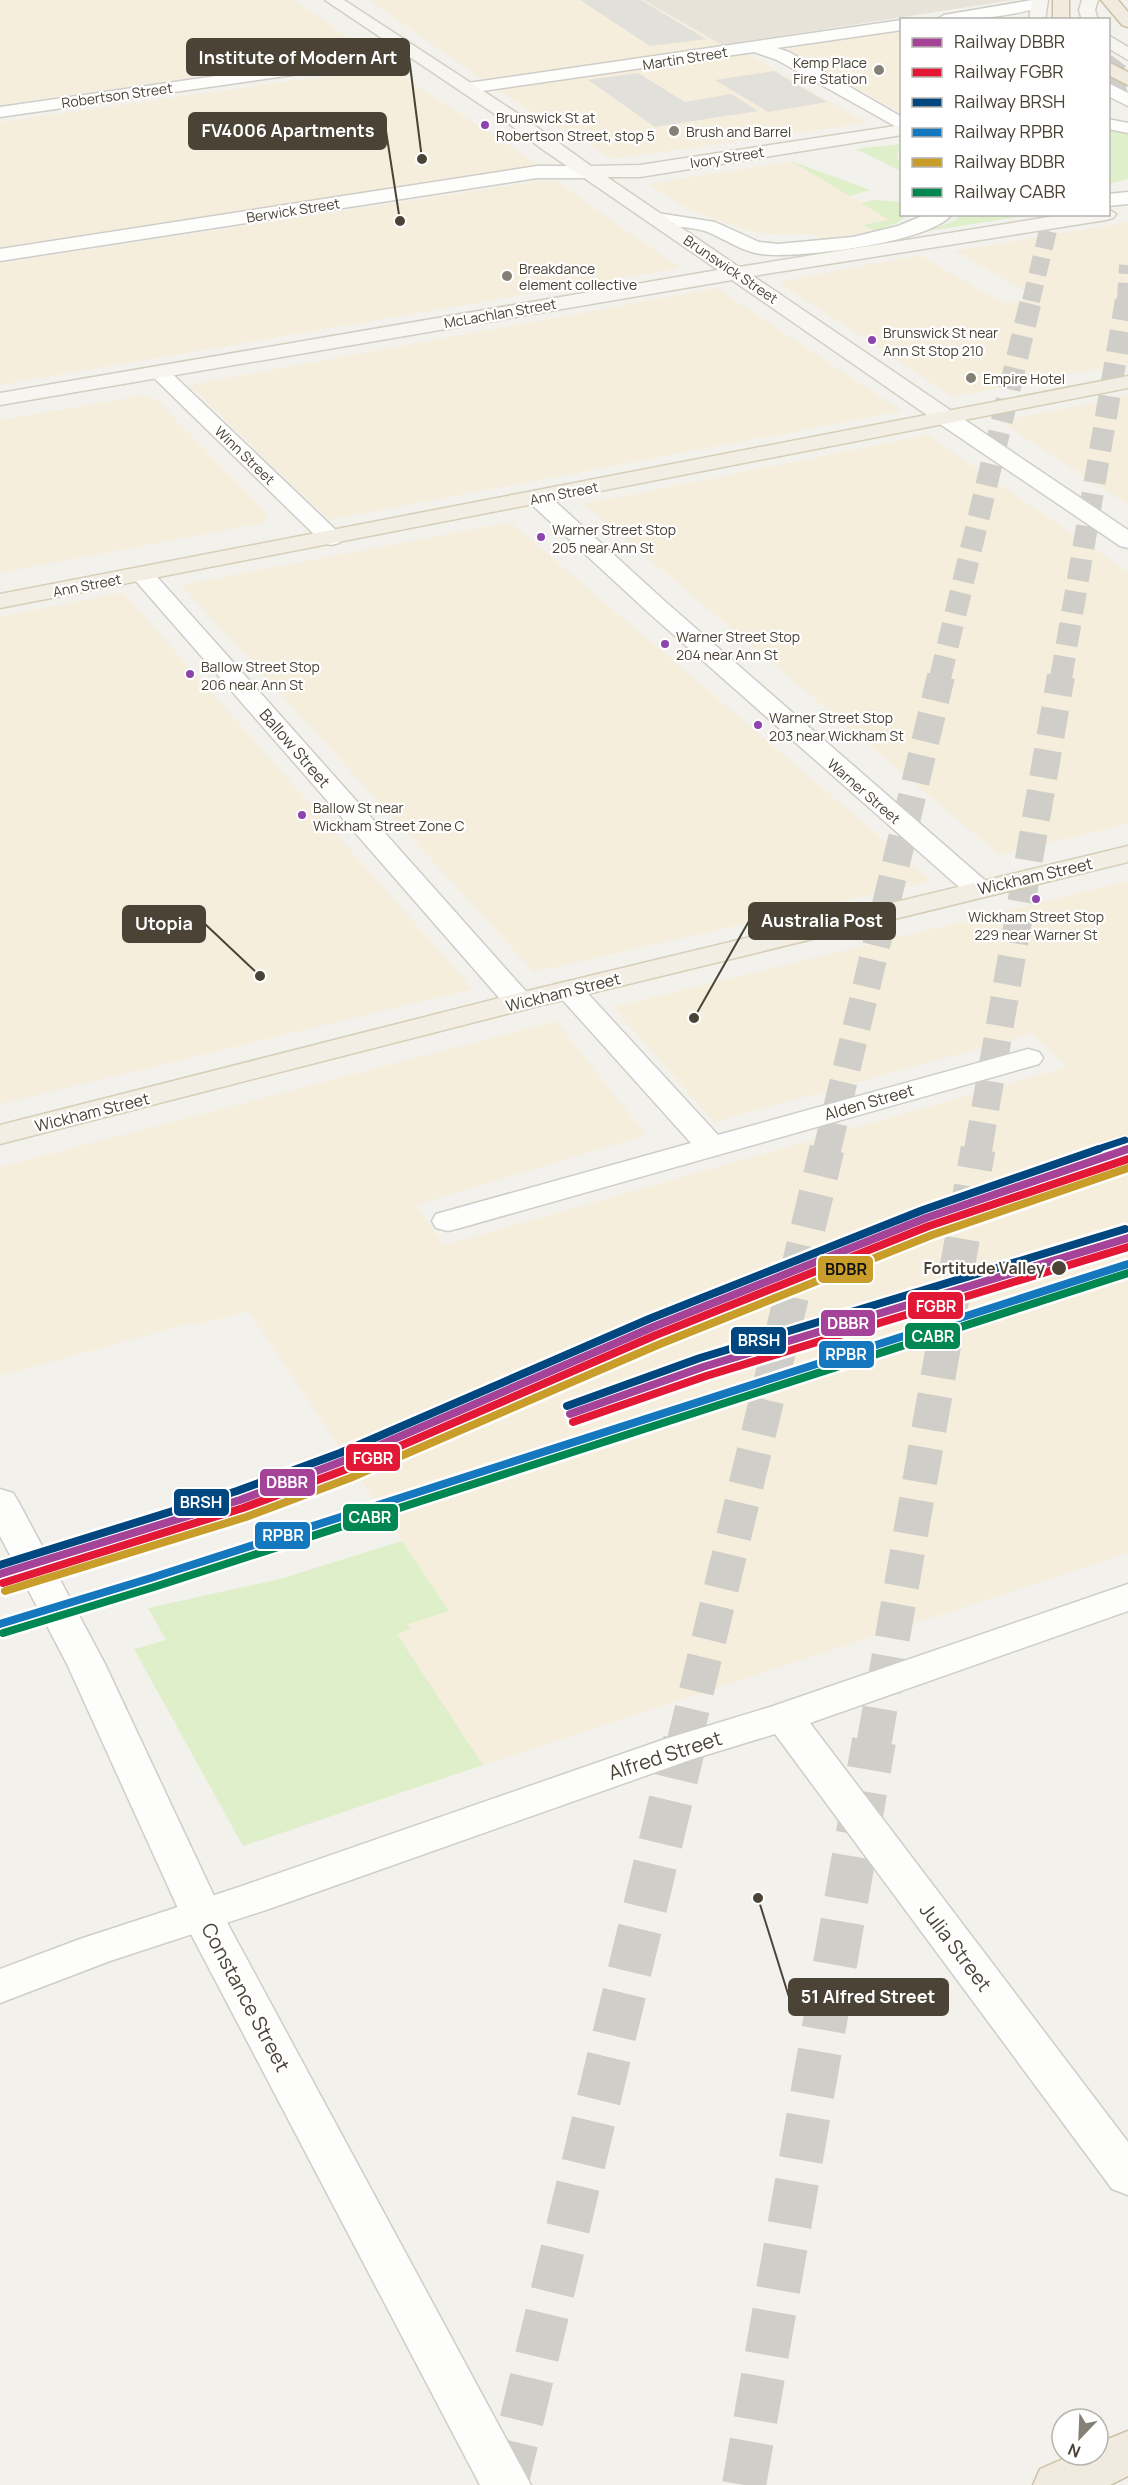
<svg xmlns="http://www.w3.org/2000/svg" width="1128" height="2485" font-family="Manrope,sans-serif">
	<style>
		.residential { fill: #e7e3d9 }
		.commercial { fill: #f6eedd }
		.industrial { fill: #e2e0da }
		.green { fill: #deefc9 }
		.lines { fill: none; stroke-linecap: round; stroke-linejoin: round }
		.tertiary-tunnel { stroke: #d0cec8; stroke-width: 18; stroke-dasharray: 18 9; stroke-linecap: butt }
		.motorway-tunnel-far4 { stroke: #d0cec8; stroke-width: 18; stroke-dasharray: 18 9; stroke-linecap: butt }
		.motorway-tunnel-far3 { stroke: #d0cec8; stroke-width: 22; stroke-dasharray: 22 11; stroke-linecap: butt }
		.motorway-tunnel-far2 { stroke: #d0cec8; stroke-width: 28; stroke-dasharray: 28 14; stroke-linecap: butt }
		.motorway-tunnel-far1 { stroke: #d0cec8; stroke-width: 35; stroke-dasharray: 35 18; stroke-linecap: butt }
		.motorway-tunnel { stroke: #d0cec8; stroke-width: 44; stroke-dasharray: 44 22; stroke-linecap: butt }
		.pedestrian-casing { stroke: #cfcdc7; stroke-width: 3 }
		.minor-casing { stroke: #cfcdc7; stroke-width: 3 }
		.tertiary-casing { stroke: #cfcdc7; stroke-width: 3 }
		.secondary-casing { stroke: #d2cfc2; stroke-width: 3 }
		.primary-casing { stroke: #d6cfb7; stroke-width: 3 }
		.trunk-casing { stroke: #cdc1a4; stroke-width: 3 }
		.pedestrian { fill: #fdfdfc; fill-rule: evenodd }
		.minor { fill: #fdfdfc; fill-rule: evenodd }
		.tertiary { fill: #fdfdfc; fill-rule: evenodd }
		.secondary { fill: #f7f5ef; fill-rule: evenodd }
		.primary { fill: #f2eee4; fill-rule: evenodd }
		.trunk { fill: #f0ebde; fill-rule: evenodd }
		.rail-1-far1-casing { stroke: #fff; stroke-width: 10 }
		.rail-1-casing { stroke: #fff; stroke-width: 13 }
		.rail-2-casing { stroke: #fff; stroke-width: 13 }
		.rail-3-far1-casing { stroke: #fff; stroke-width: 10 }
		.rail-3-casing { stroke: #fff; stroke-width: 13 }
		.rail-4-casing { stroke: #fff; stroke-width: 13 }
		.rail-5-casing { stroke: #fff; stroke-width: 13 }
		.rail-6-casing { stroke: #fff; stroke-width: 13 }
		.rail-1-far1 { stroke: #a54399; stroke-width: 7 }
		.rail-1 { stroke: #a54399; stroke-width: 8 }
		.rail-2 { stroke: #e31837; stroke-width: 8 }
		.rail-3-far1 { stroke: #00467f; stroke-width: 7 }
		.rail-3 { stroke: #00467f; stroke-width: 8 }
		.rail-4 { stroke: #1578be; stroke-width: 8 }
		.rail-5 { stroke: #c99d2a; stroke-width: 8 }
		.rail-6 { stroke: #008752; stroke-width: 8 }
		.poi-dot { fill: #858076; stroke: #fff; stroke-width: 2 }
		.bus-dot { fill: #8e44ad; stroke: #fff; stroke-width: 2 }
		.stop-dot { fill: #4a4336; stroke: #fff; stroke-width: 2 }
		.labels { text-anchor: middle; dominant-baseline: central; stroke-width: 4.5; stroke-linejoin: round; paint-order: stroke }
		.far-street-label { font-size: 14px; fill: #4a4336; stroke: #fff }
		.far-poi-label { font-size: 14px; fill: #4a4336; stroke: #fff; text-anchor: start }
		.bus-label { font-size: 14px; fill: #4a4336; stroke: #fff; text-anchor: start }
		.street-label { font-size: 16px; fill: #4a4336; stroke: #fff }
		.stop-label { font-size: 16px; font-weight: bold; fill: #4a4336; stroke: #fff; text-anchor: end }
		.near-street-label { font-size: 20px; fill: #4a4336; stroke: #fff }
		.leader { fill: none; stroke: #4a4336; stroke-width: 2 }
		.callout-dot { fill: #4a4336; stroke: #fff; stroke-width: 2 }
		.callout { fill: #4a4336; stroke: #4a4336; stroke-width: 2 }
		.callout-label { font-size: 18px; text-anchor: middle; font-weight: bold; fill: #fff }
		.line-badge { stroke: #fff; stroke-width: 2 }
		.badge-label { font-size: 16px; text-anchor: middle; font-weight: bold; fill: #fff }
		.pale-badge-label { font-size: 16px; text-anchor: middle; font-weight: bold; fill: #111 }
	</style>
	<rect width="100%" height="100%" fill="#f2f1ec"/>
	<path class="residential" d="M 643,0 L 1013,0 L 722,45 Z"/>
	<path class="commercial" d="M 0,0 L 294,0 L 371,52 L 0,105 Z
		M 369,0 L 643,0 L 722,45 L 483,80 Z
		M 901,31 L 901,113 L 786,49 Z
		M 748,54 L 867,123 L 612,159 L 496,90 Z
		M 383,68 L 391,69 L 541,166 L 0,247 L 0,122 Z
		M 791,161 L 890,220 L 864,225 L 874,231 L 822,240 L 811,234 L 781,235 L 751,232 L 687,209 L 649,184 Z
		M 547,180 L 556,181 L 680,268 L 0,385 L 0,263 Z
		M 1128,222 L 1128,363 L 953,397 L 778,282 L 920,255 L 1003,303 L 1038,298 L 954,251 Z
		M 717,288 L 902,411 L 329,520 L 189,385 Z
		M 140,396 L 157,400 L 268,515 L 262,523 L 0,573 L 0,420 Z
		M 1128,396 L 1128,505 L 999,421 Z
		M 928,435 L 1128,572 L 1128,824 L 999,855 L 584,504 Z
		M 510,522 L 932,881 L 534,972 L 181,585 Z
		M 123,592 L 473,989 L 0,1104 L 0,617 Z
		M 1128,881 L 1128,1553 L 483,1765 L 397,1633 L 411,1629 L 408,1624 L 448,1610 L 248,1311 L 197,1325 L 195,1322 L 0,1376 L 0,1167 L 556,1021 L 646,1135 L 416,1205 L 444,1245 L 1067,1067 L 1032,1034 L 714,1122 L 613,1007 Z"/>
	<path class="industrial" d="M 580,0 L 641,0 L 706,39 L 650,46 Z
		M 774,71 L 827,102 L 768,112 L 715,80 Z
		M 638,73 L 685,102 L 731,94 L 758,111 L 655,127 L 588,80 Z"/>
	<path class="green" d="M 1109,129 L 1128,135 L 1128,179 L 1109,184 Z
		M 901,144 L 897,154 L 901,171 L 856,149 Z
		M 791,161 L 870,190 L 849,196 Z
		M 876,200 L 901,202 L 902,214 L 908,215 L 897,223 L 874,231 L 863,225 L 889,220 L 861,203 Z
		M 962,215 L 962,214 L 1031,215 L 927,231 L 952,222 Z
		M 402,1541 L 449,1611 L 408,1624 L 411,1629 L 397,1634 L 483,1765 L 243,1846 L 134,1649 L 166,1640 L 148,1608 L 280,1579 Z"/>
	<g class="lines">
		<path class="tertiary-tunnel" d="M 1108,85 L 1128,83"/>
		<path class="motorway-tunnel-far4" d="M 1108,75 L 1128,48
			M 1031,301 L 1052,214
			M 1126,301 L 1128,265"/>
		<path class="motorway-tunnel-far3" d="M 940,678 L 1031,300
			M 1061,678 L 1126,300"/>
		<path class="motorway-tunnel-far2" d="M 827,1150 L 941,676
			M 978,1150 L 1061,676"/>
		<path class="motorway-tunnel-far1" d="M 684,1743 L 827,1149
			M 874,1743 L 978,1149"/>
		<path class="motorway-tunnel" d="M 506,2485 L 685,1741
			M 744,2485 L 874,1741"/>
		<g class="pedestrian-casing">
			<path id="pedestrian" d="M 945,410 L 953,412 L 1128,530 L 1128,548 L 1120,546 L 937,422 L 934,417 L 937,412 Z"/>
		</g>
		<g class="minor-casing">
			<path id="minor" d="M 1032,0 L 1045,0 L 1047,3 L 1045,6 C 1008,17 974,20 936,20 L 944,15 Z
				M 902,20 L 902,30 L 777,48 L 789,52 L 902,117 L 902,130 L 777,60 L 754,52 L 468,93 L 462,92 L 459,88 L 462,84 L 468,83 Z
				M 412,48 L 420,53 L 418,57 L 0,117 L 0,107 Z
				M 537,166 L 587,166 L 594,168 L 596,172 L 594,176 L 587,178 L 537,178 L 0,261 L 0,249 Z
				M 159,366 L 166,368 L 339,533 L 343,538 L 339,543 L 331,545 L 323,543 L 152,376 L 148,372 L 152,368 Z
				M 142,567 L 150,569 L 530,996 L 534,1002 L 530,1008 L 519,1011 L 508,1008 L 134,579 L 130,574 L 134,569 Z
				M 569,981 L 579,984 L 718,1135 L 1028,1049 L 1039,1052 L 1043,1058 L 1039,1064 L 460,1228 L 448,1231 L 436,1228 L 432,1221 L 436,1214 L 691,1143 L 559,996 L 554,990 L 559,984 Z
				M 1128,1584 L 1128,1611 L 810,1723 L 1128,2142 L 1128,2195 L 1112,2189 L 775,1734 L 693,1759 L 269,1909 L 110,1961 L 0,2003 L 0,1969 L 80,1939 L 239,1887 L 665,1739 L 770,1707 Z"/>
		</g>
		<g class="tertiary-casing">
			<path id="tertiary" d="M 1108,83 L 1128,93 L 1128,106 L 1108,96 Z
				M 1108,119 L 1128,123 L 1128,133 L 1108,129 Z
				M 1128,192 L 1128,204 L 1108,206 L 1108,194 Z
				M 657,213 L 715,222 L 759,242 L 778,244 L 853,237 L 898,226 L 927,214 L 952,214 C 931,243 796,259 761,254 C 740,251 724,238 705,231 C 688,226 668,227 650,223 L 647,219 L 650,215 Z
				M 538,491 L 546,493 L 668,604 L 988,883 L 992,889 L 988,895 L 978,897 L 968,895 L 650,614 L 530,503 L 527,498 L 530,493 Z
				M 0,1489 L 13,1493 L 18,1501 L 105,1664 L 223,1915 L 531,2485 L 480,2485 L 181,1915 L 67,1664 L 0,1536 Z"/>
		</g>
		<g class="secondary-casing">
			<path id="secondary" d="M 325,0 L 344,0 L 520,115 L 591,166 L 640,165 L 902,125 L 902,135 L 640,177 L 607,177 L 739,267 L 1067,214 L 1108,214 L 1108,209 L 1116,214 L 1113,218 L 1106,220 L 753,276 L 953,412 L 956,417 L 953,422 L 945,424 L 937,422 L 732,280 L 0,405 L 0,393 L 718,270 L 542,149 L 508,123 Z
				M 1032,0 L 1048,0 L 1045,20 L 1029,20 Z
				M 1082,0 L 1098,0 L 1095,10 L 1098,20 L 1082,20 L 1079,10 Z
				M 1108,35 L 1128,47 L 1128,60 L 1108,48 Z"/>
		</g>
		<g class="primary-casing">
			<path id="primary" d="M 1128,376 L 1128,388 L 0,608 L 0,594 Z
				M 1128,846 L 1128,862 L 526,1009 L 0,1144 L 0,1125 L 519,993 Z"/>
		</g>
		<g class="trunk-casing">
			<path id="trunk" d="M 1053,0 L 1069,0 L 1069,20 L 1053,20 Z
				M 1101,0 L 1118,0 L 1128,12 L 1128,27 L 1122,25 Z
				M 1108,62 L 1128,72 L 1128,85 L 1108,75 Z
				M 1128,2431 L 1128,2476 L 1110,2485 L 1033,2485 L 1040,2469 L 1072,2455 L 1098,2455 L 1098,2443 Z"/>
		</g>
		<use href="#pedestrian" class="pedestrian"/>
		<use href="#minor" class="minor"/>
		<use href="#tertiary" class="tertiary"/>
		<use href="#secondary" class="secondary"/>
		<use href="#primary" class="primary"/>
		<use href="#trunk" class="trunk"/>
		<g class="rail-1-far1-casing">
			<path id="rail-1-far1" d="M 1124,1150 L 1128,1149"/>
		</g>
		<g class="rail-1-casing">
			<path id="rail-1" d="M 570,1414 L 703,1367 L 1128,1238
				M 0,1574 L 240,1500 L 343,1461 L 653,1327 L 926,1218 L 1128,1149"/>
		</g>
		<g class="rail-2-casing">
			<path id="rail-2" d="M 573,1422 L 706,1376 L 1128,1247
				M 3,1583 L 243,1508 L 347,1469 L 656,1335 L 929,1226 L 1128,1159"/>
		</g>
		<g class="rail-3-far1-casing">
			<path id="rail-3-far1" d="M 1095,1150 L 1125,1140"/>
		</g>
		<g class="rail-3-casing">
			<path id="rail-3" d="M 567,1406 L 700,1358 L 1125,1229
				M 0,1565 L 237,1491 L 340,1453 L 649,1319 L 923,1210 L 1099,1149"/>
		</g>
		<g class="rail-4-casing">
			<path id="rail-4" d="M 0,1624 L 151,1578 L 1128,1264"/>
		</g>
		<g class="rail-5-casing">
			<path id="rail-5" d="M 5,1591 L 246,1517 L 350,1478 L 660,1344 L 932,1235 L 1128,1168"/>
		</g>
		<g class="rail-6-casing">
			<path id="rail-6" d="M 3,1633 L 154,1587 L 1128,1273"/>
		</g>
		<use href="#rail-1-far1" class="rail-1-far1"/>
		<use href="#rail-1" class="rail-1"/>
		<use href="#rail-2" class="rail-2"/>
		<use href="#rail-3-far1" class="rail-3-far1"/>
		<use href="#rail-3" class="rail-3"/>
		<use href="#rail-4" class="rail-4"/>
		<use href="#rail-5" class="rail-5"/>
		<use href="#rail-6" class="rail-6"/>
	</g>
	<g class="poi-dot">
		<circle cx="879" cy="70" r="6"/>
		<circle cx="674" cy="131" r="6"/>
		<circle cx="507" cy="276" r="6"/>
		<circle cx="971" cy="378" r="6"/>
	</g>
	<g class="bus-dot">
		<circle cx="485" cy="125" r="5"/>
		<circle cx="872" cy="340" r="5"/>
		<circle cx="541" cy="537" r="5"/>
		<circle cx="665" cy="644" r="5"/>
		<circle cx="190" cy="674" r="5"/>
		<circle cx="758" cy="725" r="5"/>
		<circle cx="302" cy="815" r="5"/>
		<circle cx="1036" cy="899" r="5"/>
	</g>
	<circle class="stop-dot" cx="1059" cy="1268" r="8"/>
	<g class="labels">
		<g class="far-street-label">
			<text transform="translate(685 58) rotate(-9)">Martin Street</text>
			<text transform="translate(117 95) rotate(-8)">Robertson Street</text>
			<text transform="translate(727 157) rotate(-9)">Ivory Street</text>
			<text transform="translate(293 210) rotate(-9)">Berwick Street</text>
			<text transform="translate(731 269) rotate(34)">Brunswick Street</text>
			<text transform="translate(500 313) rotate(-10)">McLachlan Street</text>
			<text transform="translate(245 455) rotate(44)">Winn Street</text>
			<text transform="translate(564 493) rotate(-11)">Ann Street</text>
			<text transform="translate(87 585) rotate(-11)">Ann Street</text>
			<text transform="translate(864 791) rotate(41)">Warner Street</text>
		</g>
		<g class="far-poi-label">
			<text x="867" y="62" text-anchor="end">Kemp Place<tspan x="867" dy="16">Fire Station</tspan></text>
			<text x="686" y="131">Brush and Barrel</text>
			<text x="519" y="268">Breakdance<tspan x="519" dy="16">element collective</tspan></text>
			<text x="983" y="378">Empire Hotel</text>
		</g>
		<g class="bus-label">
			<text x="496" y="117">Brunswick St at<tspan x="496" dy="18">Robertson Street, stop 5</tspan></text>
			<text x="883" y="332">Brunswick St near<tspan x="883" dy="18">Ann St Stop 210</tspan></text>
			<text x="552" y="529">Warner Street Stop<tspan x="552" dy="18">205 near Ann St</tspan></text>
			<text x="676" y="636">Warner Street Stop<tspan x="676" dy="18">204 near Ann St</tspan></text>
			<text x="201" y="666">Ballow Street Stop<tspan x="201" dy="18">206 near Ann St</tspan></text>
			<text x="769" y="717">Warner Street Stop<tspan x="769" dy="18">203 near Wickham St</tspan></text>
			<text x="313" y="807">Ballow St near<tspan x="313" dy="18">Wickham Street Zone C</tspan></text>
			<text x="1036" y="916" text-anchor="middle">Wickham Street Stop<tspan x="1036" dy="18">229 near Warner St</tspan></text>
		</g>
		<g class="street-label">
			<text transform="translate(295 748) rotate(49)">Ballow Street</text>
			<text transform="translate(1035 876) rotate(-13)">Wickham Street</text>
			<text transform="translate(563 992) rotate(-14)">Wickham Street</text>
			<text transform="translate(869 1102) rotate(-16)">Alden Street</text>
			<text transform="translate(92 1112) rotate(-14)">Wickham Street</text>
		</g>
		<g class="stop-label">
			<text x="1045" y="1268">Fortitude Valley</text>
		</g>
		<g class="near-street-label">
			<text transform="translate(665 1755) rotate(-18)">Alfred Street</text>
			<text transform="translate(956 1947) rotate(53)">Julia Street</text>
			<text transform="translate(246 1997) rotate(62)">Constance Street</text>
		</g>
	</g>
	<path class="leader" d="M422 159L409 57M400 221L386 131M694 1018L749 921M260 976L205 924M758 1898L789 1997"/>
	<g class="callout-dot">
		<circle cx="422" cy="159" r="6"/>
		<circle cx="400" cy="221" r="6"/>
		<circle cx="694" cy="1018" r="6"/>
		<circle cx="260" cy="976" r="6"/>
		<circle cx="758" cy="1898" r="6"/>
	</g>
	<g class="callout">
		<rect x="187" y="39" width="222" height="36" rx="6"/>
		<rect x="189" y="113" width="197" height="36" rx="6"/>
		<rect x="749" y="903" width="146" height="36" rx="6"/>
		<rect x="123" y="906" width="82" height="36" rx="6"/>
		<rect x="789" y="1979" width="159" height="36" rx="6"/>
	</g>
	<g class="callout-label">
		<text x="298" y="64">Institute of Modern Art</text>
		<text x="288" y="137">FV4006 Apartments</text>
		<text x="822" y="927">Australia Post</text>
		<text x="164" y="930">Utopia</text>
		<text x="868" y="2003">51 Alfred Street</text>
	</g>
	<g class="line-badge">
		<rect x="817" y="1255" width="57" height="29" rx="6" fill="#c99d2a"/>
		<rect x="907" y="1291" width="57" height="29" rx="6" fill="#e31837"/>
		<rect x="820" y="1309" width="56" height="28" rx="6" fill="#a54399"/>
		<rect x="904" y="1322" width="57" height="28" rx="6" fill="#008752"/>
		<rect x="730" y="1326" width="57" height="29" rx="6" fill="#00467f"/>
		<rect x="818" y="1340" width="57" height="29" rx="6" fill="#1578be"/>
		<rect x="345" y="1443" width="56" height="29" rx="6" fill="#e31837"/>
		<rect x="259" y="1468" width="57" height="29" rx="6" fill="#a54399"/>
		<rect x="173" y="1488" width="57" height="29" rx="6" fill="#00467f"/>
		<rect x="342" y="1503" width="57" height="29" rx="6" fill="#008752"/>
		<rect x="254" y="1521" width="57" height="29" rx="6" fill="#1578be"/>
	</g>
	<g class="badge-label">
		<text x="936" y="1312">FGBR</text>
		<text x="848" y="1329">DBBR</text>
		<text x="933" y="1342">CABR</text>
		<text x="759" y="1346">BRSH</text>
		<text x="846" y="1360">RPBR</text>
		<text x="373" y="1464">FGBR</text>
		<text x="287" y="1488">DBBR</text>
		<text x="201" y="1508">BRSH</text>
		<text x="370" y="1523">CABR</text>
		<text x="283" y="1541">RPBR</text>
	</g>
	<g class="pale-badge-label">
		<text x="846" y="1275">BDBR</text>
	</g>
	<rect x="900" y="18" width="210" height="198" fill="#ffffff" stroke="#b7b4af" stroke-width="1.5"/>
	<rect x="912" y="38" width="30" height="9" fill="#a54399" stroke="#b7b4af" stroke-width="1.5"/>
	<text x="954" y="48" font-size="18" fill="#4a4336">Railway DBBR</text>
	<rect x="912" y="68" width="30" height="9" fill="#e31837" stroke="#b7b4af" stroke-width="1.5"/>
	<text x="954" y="78" font-size="18" fill="#4a4336">Railway FGBR</text>
	<rect x="912" y="98" width="30" height="9" fill="#00467f" stroke="#b7b4af" stroke-width="1.5"/>
	<text x="954" y="108" font-size="18" fill="#4a4336">Railway BRSH</text>
	<rect x="912" y="128" width="30" height="9" fill="#1578be" stroke="#b7b4af" stroke-width="1.5"/>
	<text x="954" y="138" font-size="18" fill="#4a4336">Railway RPBR</text>
	<rect x="912" y="158" width="30" height="9" fill="#c99d2a" stroke="#b7b4af" stroke-width="1.5"/>
	<text x="954" y="168" font-size="18" fill="#4a4336">Railway BDBR</text>
	<rect x="912" y="188" width="30" height="9" fill="#008752" stroke="#b7b4af" stroke-width="1.5"/>
	<text x="954" y="198" font-size="18" fill="#4a4336">Railway CABR</text>
	<g transform="translate(1080 2437) rotate(203)"><circle r="28" fill="#ffffff" stroke="#b7b4af" stroke-width="1.5"/>
	<path d="M0-4.5L10 22L0 15L-10 22Z" fill="#858076"/>
	<text y="-9" font-size="16" font-weight="bold" text-anchor="middle" fill="#4a4336">N</text>
	</g>
</svg>
